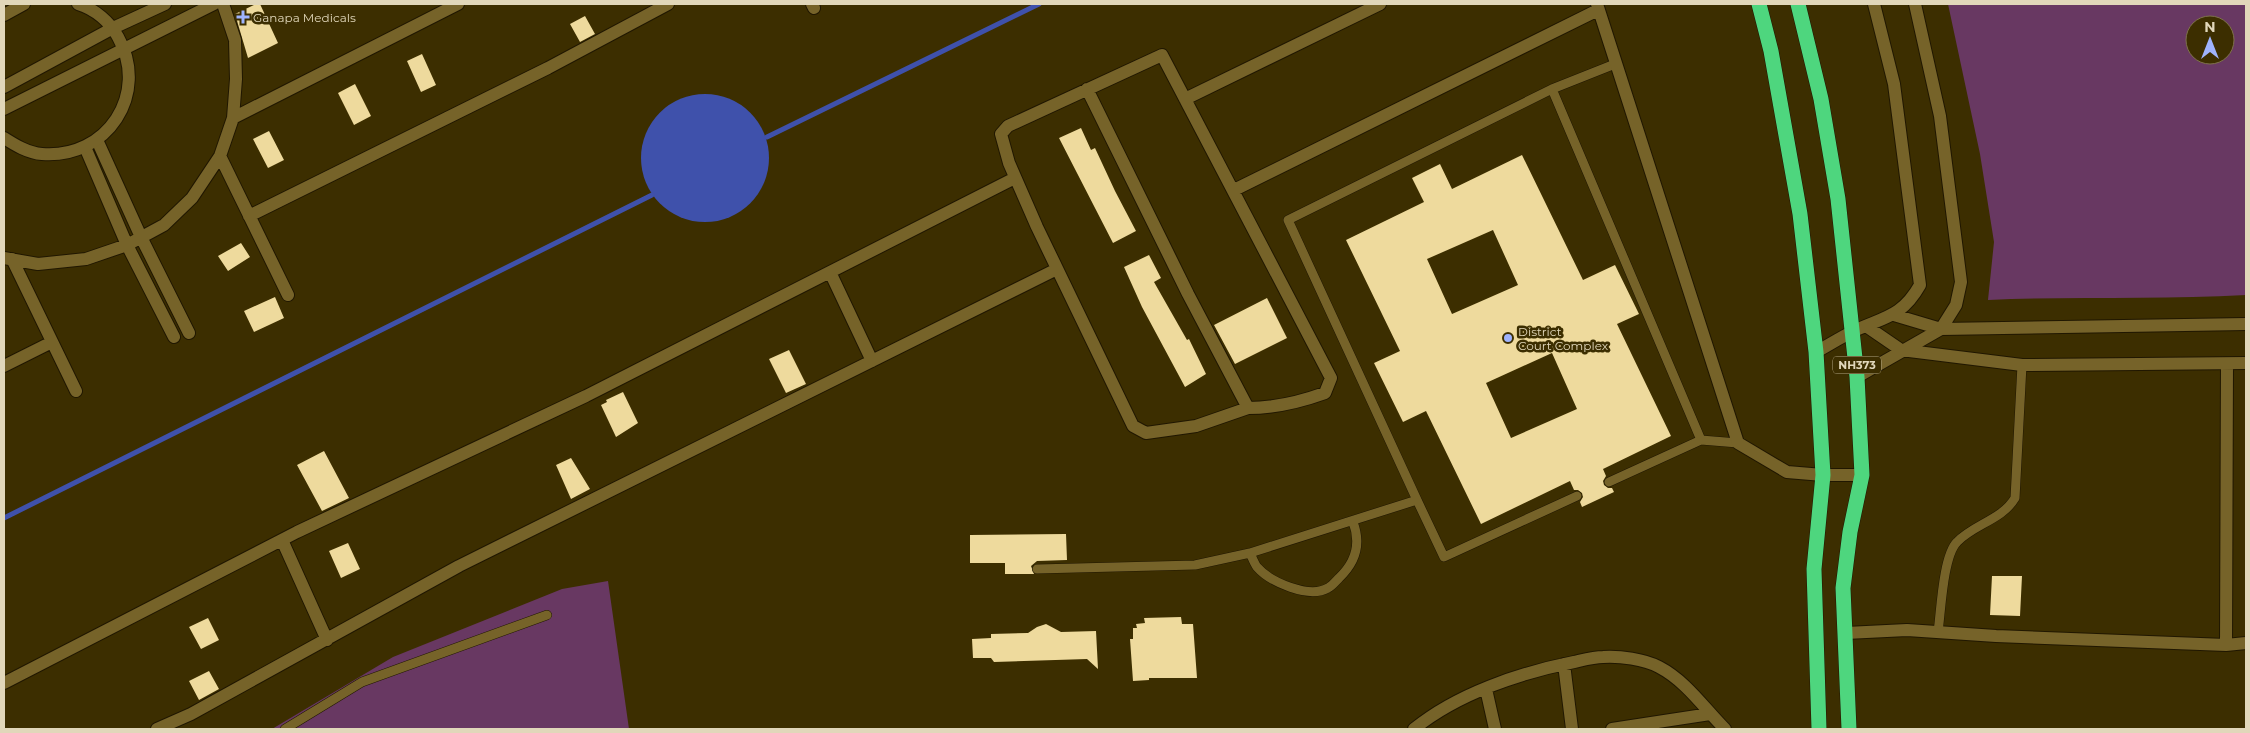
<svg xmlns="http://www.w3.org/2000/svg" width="2250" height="733" font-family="Montserrat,sans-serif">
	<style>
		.green { fill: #683862; fill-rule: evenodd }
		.water { fill: #3f51ab }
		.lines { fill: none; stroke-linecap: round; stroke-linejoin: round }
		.stream { stroke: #3f51ab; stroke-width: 5 }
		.building { fill: #eeda9d; fill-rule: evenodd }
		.lane-casing { stroke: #201700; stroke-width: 10 }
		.street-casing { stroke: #201700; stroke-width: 14 }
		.secondary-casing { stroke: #201700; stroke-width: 14 }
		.highway-casing { stroke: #201700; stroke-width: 16 }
		.lane { stroke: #766329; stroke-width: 9 }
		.street { stroke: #766329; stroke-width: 12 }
		.secondary { stroke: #766329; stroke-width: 12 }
		.highway { stroke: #4ed67e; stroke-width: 15 }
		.poi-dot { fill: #9fb3fd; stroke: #3c2e00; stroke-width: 2 }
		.labels { text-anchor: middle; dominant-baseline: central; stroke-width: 5; stroke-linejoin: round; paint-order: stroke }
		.shield { fill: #3c2e00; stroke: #b0a482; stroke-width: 1 }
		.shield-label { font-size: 11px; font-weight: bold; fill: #e1d7ba }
		.poi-label { font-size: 12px; fill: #e1d7ba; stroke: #3c2e00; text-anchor: start }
	</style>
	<rect width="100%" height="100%" fill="#3c2e00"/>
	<path class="green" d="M 1948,4 L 2246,4 L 2246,295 C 2160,300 2074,296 1988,300 L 1994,242 L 1980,154 ZM 2195,25 L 2225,25 L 2225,55 L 2195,55 Z
		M 608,581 L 629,729 L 272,729 L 393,657 L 562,589 Z"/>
	<path class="water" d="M641 158a64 64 0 1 1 128 0a64 64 0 1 1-128 0Z"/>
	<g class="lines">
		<path class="stream" d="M 767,137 L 1039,4
			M 4,518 L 652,195"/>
	</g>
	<path class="building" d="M 256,4 L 260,4 L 278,43 L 248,58 L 235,14 Z
		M 585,16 L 595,34 L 580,42 L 570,24 Z
		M 422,54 L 436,85 L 421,92 L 407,61 Z
		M 355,84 L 371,116 L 354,125 L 338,93 Z
		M 1081,128 L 1091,150 L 1095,148 L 1115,191 L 1136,231 L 1113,243 L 1059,138 Z
		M 269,131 L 284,160 L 268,168 L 253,139 Z
		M 1522,155 L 1583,280 L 1615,265 L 1639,314 L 1617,324 L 1671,436 L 1603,469 L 1606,476 L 1603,481 L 1604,485 L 1608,488 L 1612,488 L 1614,492 L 1582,507 L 1580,502 L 1583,497 L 1582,493 L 1578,490 L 1574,490 L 1570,481 L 1481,524 L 1426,411 L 1403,422 L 1374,363 L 1400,351 L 1346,240 L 1424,202 L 1412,178 L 1440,164 L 1452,189 ZM 1493,230 L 1518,285 L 1452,314 L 1427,259 ZM 1552,353 L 1577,409 L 1511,438 L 1486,383 Z
		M 241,243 L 250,257 L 228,271 L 218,256 Z
		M 1149,255 L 1161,278 L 1154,282 L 1187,340 L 1189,339 L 1206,374 L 1185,387 L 1142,307 L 1124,267 Z
		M 275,297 L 284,318 L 254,332 L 244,311 Z
		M 1267,298 L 1287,338 L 1235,364 L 1214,325 Z
		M 789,350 L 806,384 L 786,393 L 769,359 Z
		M 623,392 L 638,423 L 616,437 L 601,405 L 607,402 L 606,400 Z
		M 324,451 L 349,498 L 322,511 L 297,465 Z
		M 571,458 L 590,489 L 571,499 L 556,465 Z
		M 1066,534 L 1067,560 L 1037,561 L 1031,566 L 1034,574 L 1005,574 L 1005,563 L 970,563 L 970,535 Z
		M 348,543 L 360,569 L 341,578 L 329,551 Z
		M 1992,576 L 2022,576 L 2020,616 L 1990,615 Z
		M 1181,617 L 1182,624 L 1193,624 L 1197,678 L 1149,678 L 1149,680 L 1133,681 L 1130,639 L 1133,639 L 1133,628 L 1137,628 L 1136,624 L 1145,623 L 1144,618 Z
		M 208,618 L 219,640 L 201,649 L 189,627 Z
		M 1046,624 L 1061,632 L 1096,631 L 1098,669 L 1087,659 L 994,662 L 991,658 L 973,658 L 972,639 L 991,638 L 991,634 L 1028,633 L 1037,627 Z
		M 209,671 L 219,689 L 199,700 L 189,681 Z"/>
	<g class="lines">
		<g class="lane-casing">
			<path id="lane" d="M 1552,89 L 1701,440
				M 1609,482 L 1701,440 L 1738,443
				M 1417,500 L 1288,220 L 1552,89 L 1615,64
				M 1250,553 C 1252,557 1254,563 1257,567 C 1270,582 1309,599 1328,588 C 1332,586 1336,581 1339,578 C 1356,562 1361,543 1353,522
				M 1037,569 L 1195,565 L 1250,553 L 1417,500 L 1444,557 L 1577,496
				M 1938,632 C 1941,611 1943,556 1957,542 C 1974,524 2002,520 2015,498 L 2022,365
				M 285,729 L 362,682 L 547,615"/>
		</g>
		<g class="street-casing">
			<path id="street" d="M 812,4 L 814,8
				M 1597,4 L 1738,443 L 1787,472 L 1823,475 L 1862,475
				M 1087,89 L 1188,294 L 1248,408 C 1275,408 1300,402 1325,393 L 1331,378 L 1162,55 L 1008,126 L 1001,134 L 1009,163 L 1037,227 L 1133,426 L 1146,433 L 1196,426 L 1248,408
				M 1185,99 L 1380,4
				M 233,118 L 458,4
				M 97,140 L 141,237 L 189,333
				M 85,147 L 127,245 L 174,337
				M 220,156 L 288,295
				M 1234,190 L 1598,10
				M 249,216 L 548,68 L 668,4
				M 4,258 L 38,264 L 86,259 L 127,245 L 164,225 L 192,198 L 220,156 L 233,118 L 236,79 L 235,40 L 223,4
				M 12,259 L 76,391
				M 830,272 L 872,361
				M 1894,315 L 1941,329 L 2246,324
				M 1866,326 L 1901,350 L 2022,365 L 2246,363
				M 1816,352 C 1829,345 1841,337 1854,331 C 1884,317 1902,317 1920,285 L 1894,84 L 1874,4
				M 4,366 L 52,342
				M 1857,377 L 1941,329 L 1956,305 L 1961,282 L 1940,116 L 1915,4
				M 282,540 L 327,640
				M 1846,633 L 1907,630 L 1996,636 L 2226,645 L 2246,643
				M 2226,645 L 2227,364
				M 1564,664 L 1572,729
				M 4,683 L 297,532 L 586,396 L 1015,178
				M 1486,689 L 1495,729
				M 157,729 L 191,714 L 459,566 L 1057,269
				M 1414,729 C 1457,694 1519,673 1574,662 C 1583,660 1594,657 1603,657 C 1620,656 1644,659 1659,667 C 1686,681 1704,708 1725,729
				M 1612,729 L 1710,714"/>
		</g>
		<g class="secondary-casing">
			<path id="secondary" d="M 4,15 L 24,4
				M 4,87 L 113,28 L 165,4
				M 4,109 L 214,4
				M 4,138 C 15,145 28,153 42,154 C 107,159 150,94 118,37 C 110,22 95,9 78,4"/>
		</g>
		<g class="highway-casing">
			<path id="highway" d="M 1759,4 L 1771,51 L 1800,214 L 1816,352 L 1823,475 L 1814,569 L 1819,729
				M 1798,4 L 1821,99 L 1838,199 L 1857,377 L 1862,475 L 1850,532 L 1843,588 L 1849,729"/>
		</g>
		<use href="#lane" class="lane"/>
		<use href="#street" class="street"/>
		<use href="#secondary" class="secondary"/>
		<use href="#highway" class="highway"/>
	</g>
	<g class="poi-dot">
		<path d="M240.5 9.5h5v5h5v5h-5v5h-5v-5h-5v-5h5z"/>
		<circle cx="1508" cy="338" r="5"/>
	</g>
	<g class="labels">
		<rect class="shield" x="1833" y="356.5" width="48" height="17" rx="4"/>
		<g class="shield-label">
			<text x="1857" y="365">NH373</text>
		</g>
		<g class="poi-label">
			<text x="253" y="17">Ganapa Medicals</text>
			<text x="1518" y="331">District<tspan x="1518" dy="14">Court Complex</tspan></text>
		</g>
	</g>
	<rect width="2250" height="733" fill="none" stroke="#e1d7ba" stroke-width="10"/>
	<g transform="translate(2210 40)"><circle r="24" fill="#3c2e00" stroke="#7e724a"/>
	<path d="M0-4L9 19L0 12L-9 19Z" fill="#9fb3fd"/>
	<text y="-8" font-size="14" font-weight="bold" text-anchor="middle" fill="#e1d7ba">N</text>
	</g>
</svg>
